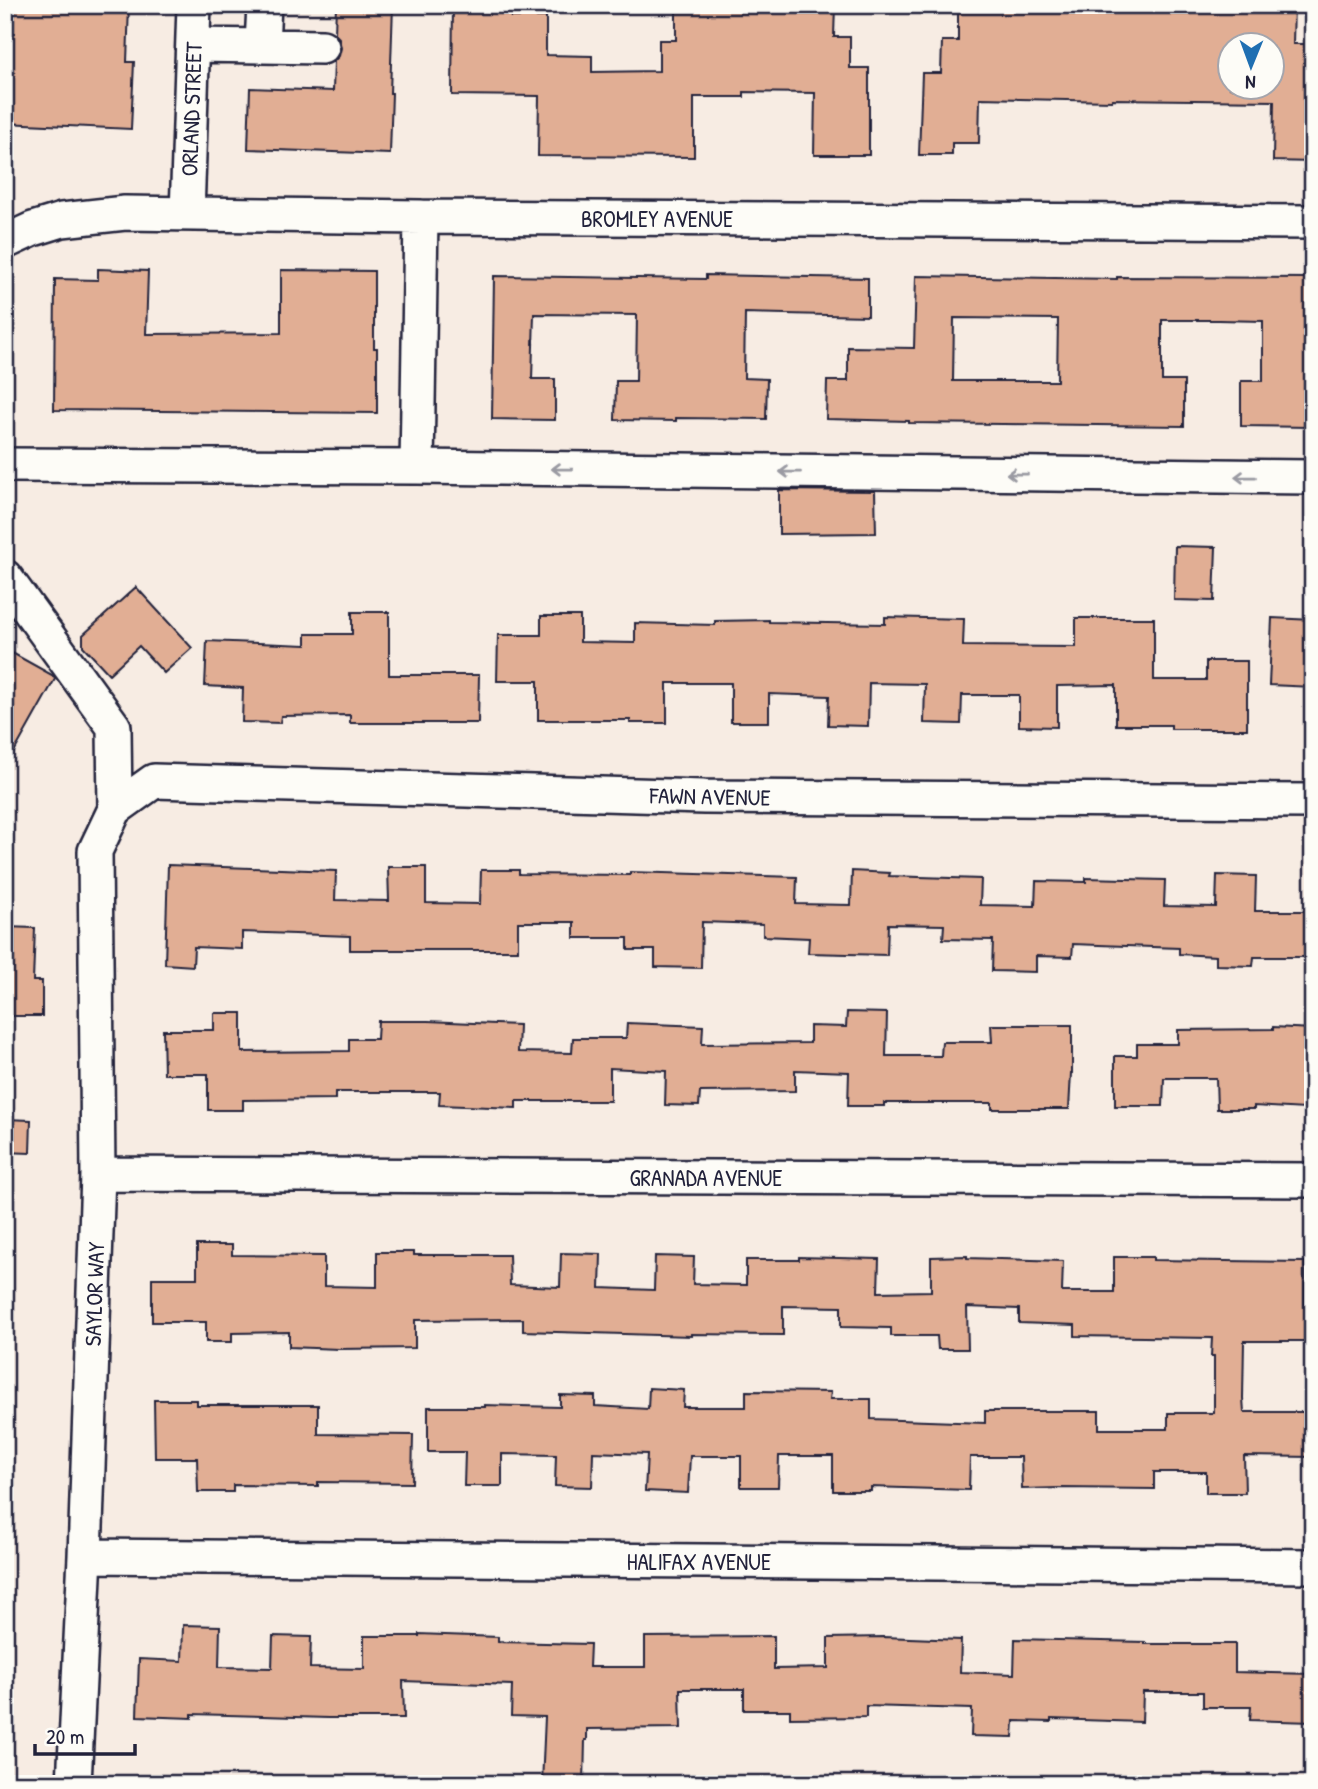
<svg xmlns="http://www.w3.org/2000/svg" width="1318" height="1789" font-family="'Patrick Hand',sans-serif">
	<style>
		.building { fill: #e1ae94; stroke: #22223b; stroke-width: 2; fill-rule: evenodd }
		.lines { fill: none; stroke-linecap: round; stroke-linejoin: round }
		.minor-casing { stroke: #22223b; stroke-width: 38 }
		.minor { stroke: #fdfcf7; stroke-width: 33 }
		.oneway { stroke: #9a9aa2 }
		.labels { text-anchor: middle; dominant-baseline: central; stroke-width: 5; stroke-linejoin: round; paint-order: stroke }
		.street-label { font-size: 23px; fill: #22223b; stroke: #fdfcf7 }
	</style>
	<rect width="100%" height="100%" fill="#f7ece3"/>
	<filter id="ink" filterUnits="userSpaceOnUse"><feTurbulence type="fractalNoise" baseFrequency=".0143" numOctaves="2"/><feDisplacementMap in="SourceGraphic" scale="14" xChannelSelector="R" yChannelSelector="G"/><feConvolveMatrix kernelMatrix="1 2 1 2 8 2 1 2 1" color-interpolation-filters="sRGB"/></filter>
	<g filter="url(#ink)">
		<path class="building" d="M 5,5 L 129,5 L 127,62 L 134,62 L 131,129 L 5,123 Z
			M 336,5 L 393,5 L 390,93 L 392,93 L 390,154 L 248,149 L 250,88 L 333,91 L 334,61 L 339,56 L 341,48 L 339,38 L 335,34 Z
			M 453,5 L 511,5 L 511,17 L 546,17 L 546,55 L 592,56 L 592,72 L 659,71 L 659,40 L 676,40 L 676,5 L 835,5 L 834,37 L 850,37 L 850,68 L 869,68 L 869,155 L 814,155 L 815,93 L 744,92 L 744,97 L 694,97 L 694,157 L 538,156 L 539,96 L 452,95 Z
			M 958,5 L 1294,5 L 1293,44 L 1309,44 L 1308,75 L 1313,75 L 1313,162 L 1273,161 L 1274,101 L 1112,99 L 1112,101 L 980,98 L 979,143 L 952,143 L 952,155 L 919,155 L 922,73 L 941,73 L 942,41 L 958,41 ZM 1230,46 L 1272,46 L 1272,88 L 1230,88 Z
			M 98,269 L 148,271 L 146,334 L 281,333 L 281,270 L 374,271 L 374,348 L 377,348 L 377,413 L 54,410 L 55,279 L 98,280 Z
			M 706,275 L 868,278 L 868,316 L 745,313 L 744,378 L 767,379 L 766,419 L 676,418 L 676,421 L 615,420 L 616,381 L 636,381 L 637,315 L 534,314 L 532,379 L 555,379 L 555,420 L 492,419 L 494,276 L 706,279 Z
			M 916,276 L 1117,279 L 1117,277 L 1309,278 L 1309,427 L 1241,426 L 1241,381 L 1263,381 L 1263,321 L 1218,320 L 1162,320 L 1162,381 L 1184,381 L 1184,426 L 909,423 L 909,421 L 826,419 L 827,381 L 848,381 L 848,347 L 914,348 ZM 954,318 L 1058,319 L 1057,381 L 953,381 Z
			M 779,490 L 875,491 L 876,533 L 779,534 Z
			M 1175,546 L 1216,547 L 1214,601 L 1174,600 Z
			M 136,587 L 192,648 L 164,673 L 139,646 L 109,674 L 83,646 L 83,635 Z
			M 352,612 L 389,612 L 389,675 L 479,675 L 478,723 L 350,723 L 350,715 L 281,716 L 280,723 L 242,722 L 243,688 L 205,686 L 207,641 L 306,645 L 306,634 L 352,634 Z
			M 541,616 L 580,616 L 580,642 L 635,643 L 635,623 L 715,625 L 715,621 L 769,620 L 769,622 L 885,624 L 885,617 L 964,619 L 963,646 L 1076,647 L 1076,618 L 1154,618 L 1154,680 L 1206,680 L 1206,661 L 1247,661 L 1247,729 L 1171,729 L 1171,725 L 1116,725 L 1116,685 L 1057,686 L 1057,727 L 1019,726 L 1019,695 L 962,695 L 961,724 L 924,723 L 925,684 L 869,683 L 868,726 L 828,725 L 829,696 L 769,694 L 769,722 L 731,722 L 731,683 L 667,683 L 667,723 L 630,723 L 630,720 L 538,720 L 538,681 L 497,681 L 498,635 L 541,635 Z
			M 1272,618 L 1313,620 L 1313,687 L 1269,685 Z
			M 5,649 L 52,675 L 55,679 L 5,768 Z
			M 168,865 L 336,871 L 335,900 L 389,901 L 388,867 L 426,867 L 426,903 L 480,904 L 481,870 L 519,870 L 519,874 L 630,875 L 630,872 L 797,877 L 796,904 L 851,905 L 852,871 L 890,873 L 889,876 L 981,879 L 980,905 L 1035,906 L 1036,881 L 1086,882 L 1086,878 L 1165,880 L 1164,906 L 1216,907 L 1217,875 L 1256,876 L 1255,911 L 1313,911 L 1313,957 L 1254,957 L 1253,966 L 1216,965 L 1216,956 L 1179,954 L 1179,948 L 1073,944 L 1072,957 L 1036,956 L 1036,972 L 992,971 L 993,940 L 943,939 L 944,925 L 888,924 L 887,955 L 808,953 L 809,938 L 763,936 L 763,924 L 702,922 L 701,968 L 655,967 L 655,950 L 628,950 L 628,938 L 574,938 L 574,922 L 518,922 L 518,950 L 350,950 L 350,936 L 242,932 L 242,949 L 194,947 L 193,966 L 165,964 Z
			M 5,927 L 35,928 L 33,981 L 42,981 L 42,1016 L 5,1016 Z
			M 847,1012 L 887,1013 L 886,1056 L 941,1056 L 942,1042 L 992,1042 L 991,1025 L 1072,1025 L 1072,1073 L 1071,1073 L 1069,1109 L 992,1109 L 992,1103 L 884,1103 L 884,1106 L 848,1106 L 849,1072 L 795,1070 L 795,1091 L 700,1092 L 699,1106 L 665,1105 L 666,1071 L 610,1068 L 610,1101 L 516,1101 L 516,1108 L 439,1105 L 440,1092 L 335,1092 L 335,1099 L 243,1100 L 243,1110 L 208,1110 L 208,1074 L 164,1074 L 163,1030 L 214,1030 L 214,1013 L 242,1013 L 242,1052 L 349,1051 L 349,1039 L 377,1039 L 378,1021 L 428,1021 L 519,1025 L 518,1052 L 572,1053 L 573,1038 L 626,1038 L 627,1023 L 703,1026 L 702,1044 L 810,1043 L 810,1026 L 846,1027 Z
			M 1273,1027 L 1313,1029 L 1313,1073 L 1307,1073 L 1305,1109 L 1254,1106 L 1254,1109 L 1217,1109 L 1216,1078 L 1164,1078 L 1163,1106 L 1115,1106 L 1115,1056 L 1137,1056 L 1137,1044 L 1178,1044 L 1178,1030 L 1273,1029 Z
			M 5,1119 L 31,1120 L 30,1153 L 5,1152 Z
			M 197,1245 L 232,1245 L 232,1255 L 324,1256 L 324,1286 L 377,1287 L 377,1252 L 414,1252 L 414,1255 L 509,1255 L 510,1285 L 560,1287 L 561,1253 L 601,1254 L 600,1288 L 654,1290 L 655,1256 L 694,1257 L 693,1284 L 746,1285 L 746,1260 L 799,1260 L 799,1257 L 879,1259 L 878,1292 L 931,1291 L 931,1257 L 967,1256 L 967,1258 L 1063,1261 L 1062,1292 L 1114,1292 L 1114,1257 L 1153,1257 L 1153,1260 L 1305,1262 L 1305,1304 L 1313,1304 L 1313,1341 L 1244,1341 L 1243,1398 L 1244,1412 L 1313,1412 L 1313,1457 L 1244,1456 L 1245,1493 L 1206,1493 L 1206,1472 L 1154,1472 L 1154,1489 L 1060,1488 L 1022,1489 L 1021,1457 L 970,1457 L 969,1490 L 871,1487 L 871,1491 L 833,1491 L 833,1456 L 779,1456 L 778,1487 L 741,1487 L 741,1456 L 690,1456 L 688,1493 L 645,1491 L 647,1454 L 593,1452 L 592,1487 L 555,1486 L 556,1455 L 502,1454 L 502,1486 L 464,1486 L 465,1452 L 428,1452 L 428,1407 L 485,1407 L 485,1405 L 560,1407 L 560,1395 L 595,1396 L 595,1406 L 648,1409 L 649,1388 L 684,1390 L 683,1407 L 746,1407 L 746,1391 L 831,1392 L 830,1399 L 871,1399 L 871,1419 L 985,1423 L 985,1411 L 1099,1411 L 1099,1429 L 1168,1429 L 1168,1413 L 1214,1413 L 1214,1356 L 1211,1356 L 1212,1338 L 1075,1336 L 1075,1325 L 1019,1323 L 1019,1309 L 967,1307 L 968,1349 L 938,1349 L 937,1336 L 891,1336 L 891,1328 L 841,1327 L 841,1307 L 783,1306 L 783,1335 L 691,1334 L 691,1336 L 523,1331 L 523,1319 L 415,1320 L 415,1348 L 339,1349 L 289,1347 L 289,1332 L 232,1333 L 232,1342 L 206,1342 L 206,1322 L 152,1322 L 152,1278 L 197,1278 Z
			M 154,1400 L 197,1400 L 197,1405 L 318,1405 L 318,1434 L 413,1435 L 412,1483 L 318,1482 L 318,1486 L 233,1485 L 233,1492 L 198,1492 L 197,1458 L 155,1458 Z
			M 183,1625 L 220,1626 L 219,1667 L 272,1668 L 273,1636 L 311,1637 L 310,1668 L 364,1669 L 364,1636 L 419,1636 L 419,1634 L 498,1637 L 498,1642 L 590,1644 L 589,1667 L 645,1667 L 645,1637 L 774,1636 L 774,1669 L 828,1668 L 828,1638 L 883,1637 L 961,1640 L 960,1672 L 1014,1674 L 1015,1639 L 1145,1642 L 1145,1644 L 1235,1644 L 1235,1672 L 1313,1674 L 1313,1722 L 1250,1720 L 1251,1707 L 1203,1707 L 1203,1692 L 1143,1692 L 1142,1722 L 1051,1719 L 1051,1722 L 1014,1721 L 1013,1737 L 971,1736 L 972,1709 L 866,1706 L 866,1717 L 790,1718 L 790,1710 L 744,1710 L 744,1689 L 680,1689 L 681,1728 L 587,1729 L 587,1740 L 585,1740 L 584,1784 L 542,1784 L 545,1717 L 511,1716 L 512,1685 L 403,1681 L 404,1718 L 328,1718 L 192,1714 L 192,1718 L 137,1716 L 139,1659 L 182,1661 Z"/>
		<g class="lines">
			<g class="minor-casing">
				<path id="minor" d="M 193,45 L 322,47
					M 262,45 L 264,5
					M 187,214 L 194,5
					M 5,242 L 33,229 L 62,220 L 125,213 L 421,217 L 1313,222
					M 5,465 L 417,467 L 1313,477
					M 417,467 L 421,217
					M 5,577 L 114,727 L 115,809 L 95,851 L 98,1174 L 85,1556 L 74,1784
					M 115,809 L 154,781 L 704,797 L 1313,801
					M 98,1174 L 1313,1180
					M 85,1556 L 1313,1566"/>
			</g>
			<use href="#minor" class="minor"/>
		</g>
		<defs><path id="oneway-shaft" d="M-6 0H5M1.5-3L5.5 0L1.5 3" fill="none" stroke-width="1.6" stroke-linecap="round" stroke-linejoin="round" transform="scale(1.75)"/></defs>
		<g class="oneway">
			<use href="#oneway-shaft" transform="translate(562 469) rotate(-179)"/>
			<use href="#oneway-shaft" transform="translate(790 472) rotate(-179)"/>
			<use href="#oneway-shaft" transform="translate(1017 474) rotate(-179)"/>
			<use href="#oneway-shaft" transform="translate(1245 477) rotate(-179)"/>
		</g>
	</g>
	<g class="labels">
		<g class="street-label">
			<text transform="translate(191 109) rotate(-88)">ORLAND STREET</text>
			<text x="657" y="218">BROMLEY AVENUE</text>
			<text transform="translate(710 796) rotate(1)">FAWN AVENUE</text>
			<text x="706" y="1177">GRANADA AVENUE</text>
			<text transform="translate(94 1294) rotate(-88)">SAYLOR WAY</text>
			<text x="699" y="1561">HALIFAX AVENUE</text>
		</g>
	</g>
	<rect width="1318" height="1789" fill="none" stroke="#fdfcf7" stroke-width="28"/>
	<rect x="14" y="14" width="1290" height="1761" fill="none" stroke="#22223b" stroke-width="2.5" filter="url(#ink)"/>
	<g transform="translate(1251 66) rotate(181)"><circle r="33" fill="#fdfcf7" stroke="#a5a5ac" stroke-width="2"/>
	<path d="M0-5L12 26L0 18L-12 26Z" fill="#1f6fb2"/>
	<text y="-10" font-size="19" font-weight="bold" text-anchor="middle" fill="#22223b">N</text>
	</g>
	<path d="M35 1744v10h100v-10" fill="none" stroke="#22223b" stroke-width="3.5"/>
	<text x="46" y="1744" font-size="21" fill="#22223b" stroke="#fdfcf7" stroke-width="5" paint-order="stroke">20 m</text>
</svg>
